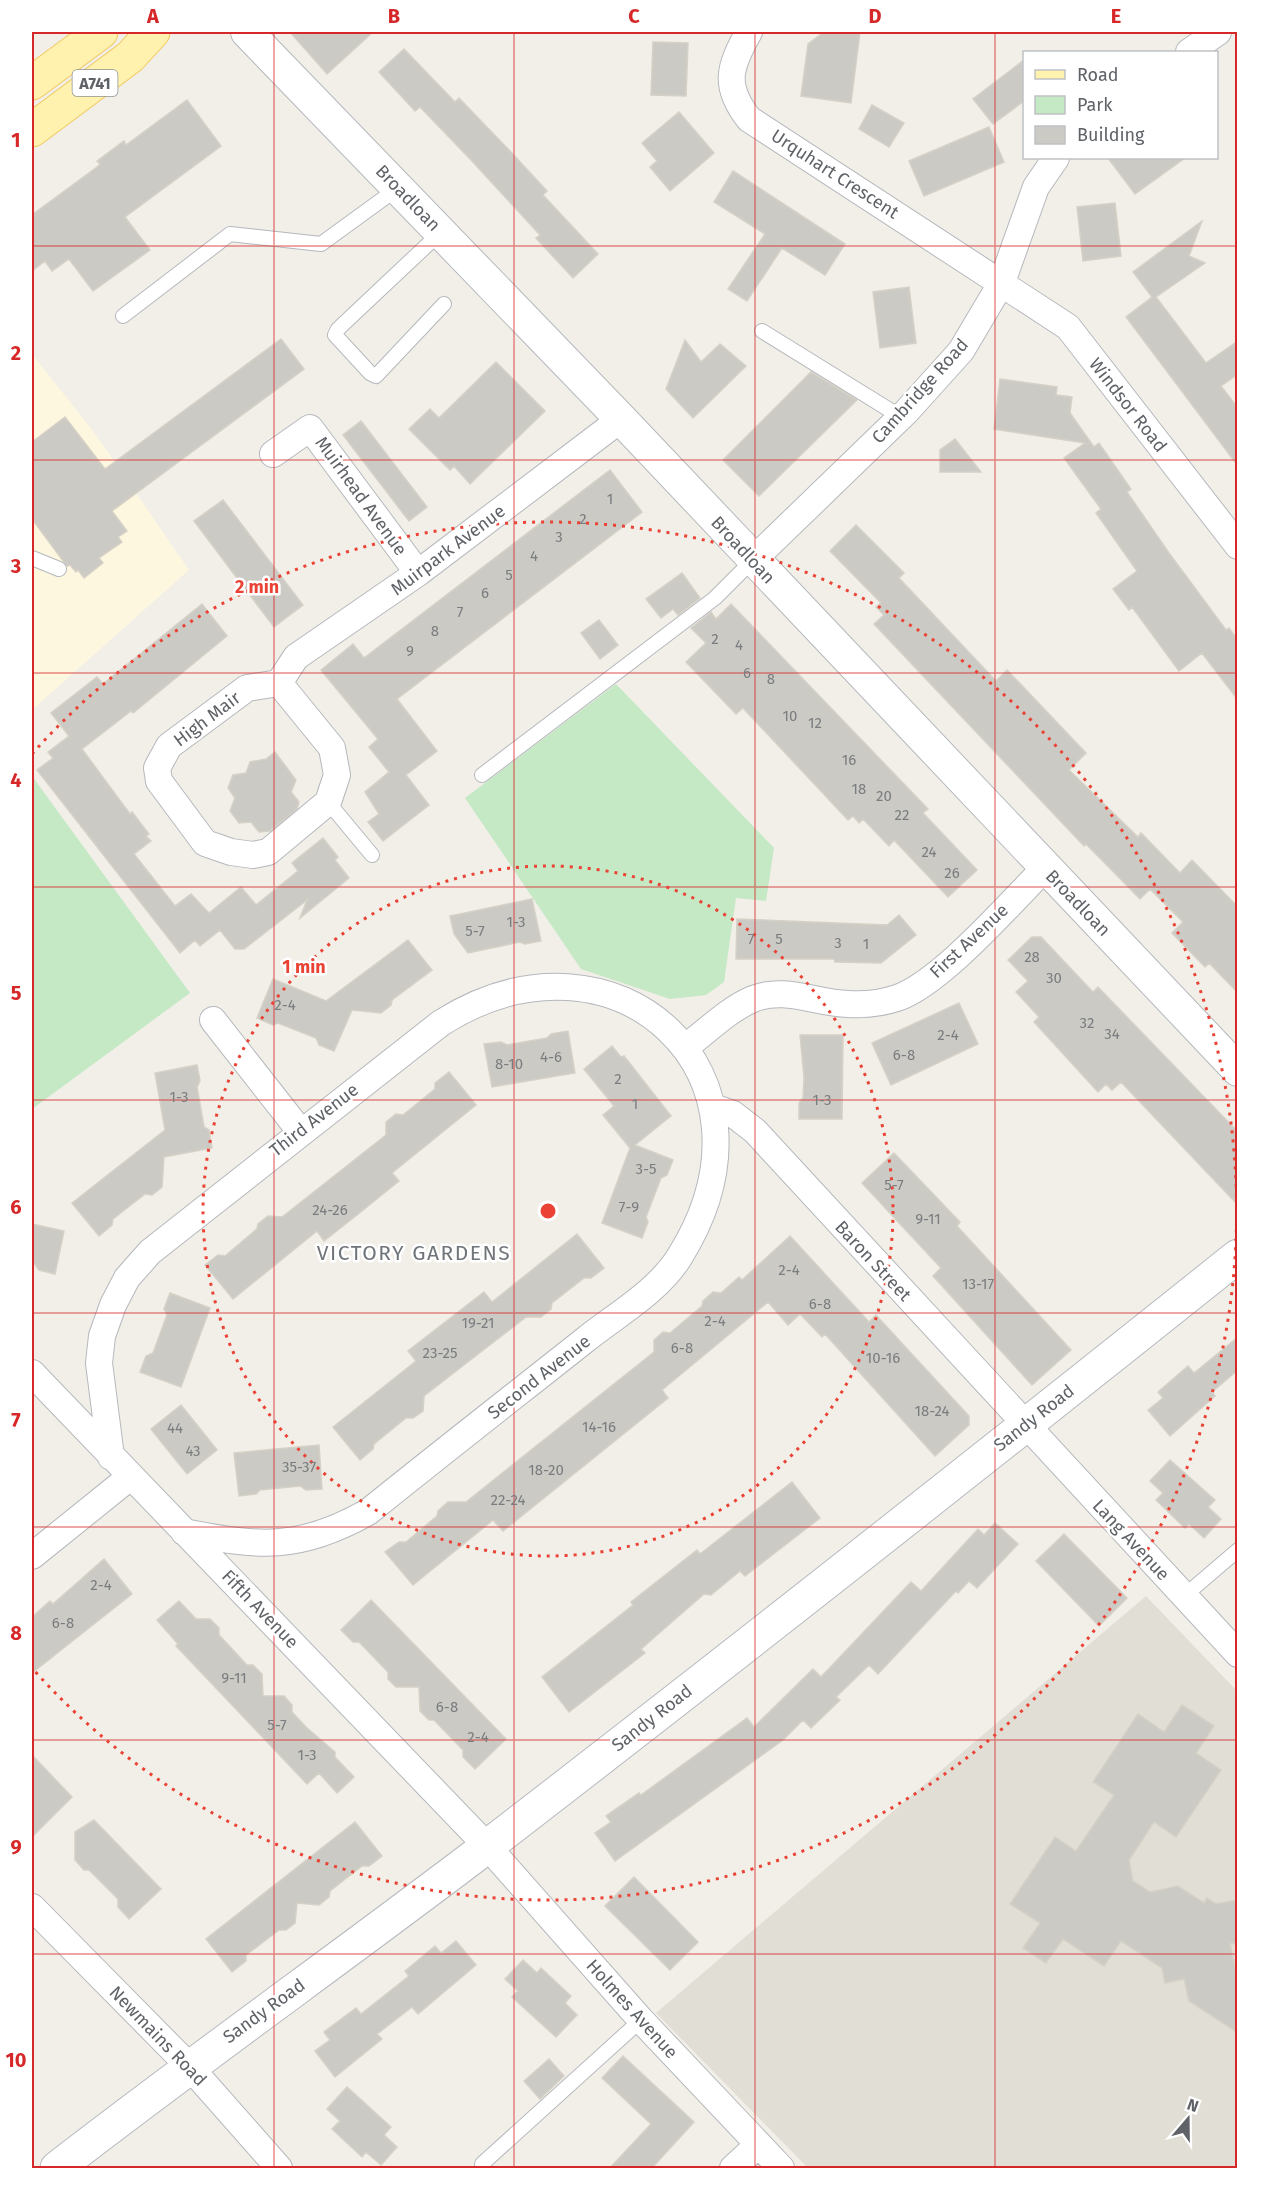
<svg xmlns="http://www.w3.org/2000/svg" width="1269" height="2200" font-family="'Fira Sans',sans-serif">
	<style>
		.commercial { fill: #fef7e0 }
		.education { fill: #e1ded6 }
		.green { fill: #c5e8c5 }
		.building { fill: #cccac5; stroke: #d6d1c6; stroke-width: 1.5 }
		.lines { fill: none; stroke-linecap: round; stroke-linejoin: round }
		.service-casing { stroke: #b5b8bc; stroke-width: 16 }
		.minor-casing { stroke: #b5b8bc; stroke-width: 28 }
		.tertiary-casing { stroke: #b5b8bc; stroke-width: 34 }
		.secondary-casing { stroke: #b6babf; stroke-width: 35 }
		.primary-casing { stroke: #f2c960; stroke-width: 35 }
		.service { stroke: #fff; stroke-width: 14 }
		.minor { stroke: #fff; stroke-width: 26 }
		.tertiary { stroke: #fff; stroke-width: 32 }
		.secondary { stroke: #fff; stroke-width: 33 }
		.primary { stroke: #fff2af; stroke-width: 33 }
		.grid { fill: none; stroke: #d62828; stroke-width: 1.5; stroke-opacity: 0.55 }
		.ring { fill: none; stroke: #ea4335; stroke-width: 3; stroke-dasharray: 3 6 }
		.labels { text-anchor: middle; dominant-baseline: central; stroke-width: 5; stroke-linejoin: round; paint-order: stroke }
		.number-label { font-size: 15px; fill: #7a7d7f }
		.shield { fill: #fff; stroke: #8f9295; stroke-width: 1.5 }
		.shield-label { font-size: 16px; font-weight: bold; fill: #5f6368 }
		.street-label { font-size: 18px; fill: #5f6368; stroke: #fff }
		.quarter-label { font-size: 21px; letter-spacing: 1.5px; fill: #70757a; stroke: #fff }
		.centre { fill: #ea4335; stroke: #fff; stroke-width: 3 }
		.ring-label { font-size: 18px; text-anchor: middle; font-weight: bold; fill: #ea4335; stroke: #fff; stroke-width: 5; stroke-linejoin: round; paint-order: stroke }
		.neatline { fill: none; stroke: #d62828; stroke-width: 2 }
		.grid-label { font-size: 20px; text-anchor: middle; font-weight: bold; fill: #d62828 }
	</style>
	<rect width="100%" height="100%" fill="#f1efe8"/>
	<path class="commercial" d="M 32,354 L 96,435 L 189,570 L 32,710 Z"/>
	<path class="education" d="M 1146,1596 L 1237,1691 L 1237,2168 L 808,2168 L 656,2013 Z"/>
	<path class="green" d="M 616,684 L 774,848 L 766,901 L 736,898 L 724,982 L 706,995 L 670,999 L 581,969 L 465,798 Z
		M 32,776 L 190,993 L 32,1109 Z"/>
	<path class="building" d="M 290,32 L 373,32 L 327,74 Z
		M 824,32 L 860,32 L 851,103 L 801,96 L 808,44 Z
		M 653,42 L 688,43 L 686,96 L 651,95 Z
		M 404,49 L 455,102 L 459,98 L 511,152 L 547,191 L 543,195 L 598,254 L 573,278 L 536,238 L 540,235 L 471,160 L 420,107 L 415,111 L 379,72 Z
		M 1024,60 L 1024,101 L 993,124 L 973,99 Z
		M 187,100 L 221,146 L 125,217 L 150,250 L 93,291 L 69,259 L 52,271 L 45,261 L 32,271 L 32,215 L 97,167 L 100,164 L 97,161 L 124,141 L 126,145 Z
		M 872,105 L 904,123 L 889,147 L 859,129 Z
		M 679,112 L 714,153 L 670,191 L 650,167 L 657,161 L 642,143 Z
		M 989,127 L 1004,162 L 924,196 L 909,161 Z
		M 1108,158 L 1185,158 L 1135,194 Z
		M 733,171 L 845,244 L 825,275 L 782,248 L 747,301 L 728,289 L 765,234 L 714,202 Z
		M 1115,203 L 1121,256 L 1083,261 L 1077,207 Z
		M 1202,221 L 1189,256 L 1205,263 L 1156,297 L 1206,363 L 1238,341 L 1238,374 L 1221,386 L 1238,408 L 1238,466 L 1126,317 L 1152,297 L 1133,272 Z
		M 909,287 L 916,343 L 880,348 L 873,292 Z
		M 281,339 L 304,369 L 112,511 L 127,531 L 118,537 L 122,542 L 99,558 L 103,563 L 84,578 L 78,570 L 76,572 L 70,565 L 67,566 L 32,519 L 32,442 L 65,417 L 105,469 Z
		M 685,340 L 701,362 L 720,344 L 746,366 L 693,418 L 666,389 Z
		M 496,362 L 545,411 L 470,484 L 454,466 L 450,470 L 409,429 L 430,409 L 439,418 Z
		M 811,372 L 857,400 L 759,496 L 723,460 Z
		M 1000,379 L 1057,387 L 1056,395 L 1072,397 L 1070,413 L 1094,447 L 1099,443 L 1131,489 L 1127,492 L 1169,553 L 1226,630 L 1229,628 L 1238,640 L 1238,700 L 1202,653 L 1179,671 L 1132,607 L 1129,610 L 1113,589 L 1137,571 L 1096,513 L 1101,509 L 1064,458 L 1085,443 L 994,429 Z
		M 361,421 L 427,507 L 409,521 L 343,435 Z
		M 955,439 L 981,472 L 940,472 L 940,450 Z
		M 610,470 L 642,512 L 397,699 L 437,751 L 406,775 L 429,805 L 383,841 L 368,822 L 379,814 L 365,792 L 389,772 L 369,747 L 378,739 L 321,670 L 353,644 L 364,658 Z
		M 223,500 L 303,605 L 274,627 L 194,521 Z
		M 856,525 L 904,573 L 899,578 L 996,681 L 1007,670 L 1086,753 L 1069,770 L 1138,837 L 1141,833 L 1180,873 L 1192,860 L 1238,907 L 1238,993 L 1209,963 L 1205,967 L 1172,933 L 1183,922 L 1150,889 L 1140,899 L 1086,844 L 1084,846 L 874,624 L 884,615 L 876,607 L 881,603 L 830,551 Z
		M 682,573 L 700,598 L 678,615 L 673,609 L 661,618 L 646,599 Z
		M 202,604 L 227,636 L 133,713 L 131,711 L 82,749 L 130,814 L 132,812 L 149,834 L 146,836 L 151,841 L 134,854 L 175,906 L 191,894 L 209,913 L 241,887 L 256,905 L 298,871 L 292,863 L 323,838 L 338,857 L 335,860 L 349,878 L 300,918 L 307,900 L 244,949 L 235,949 L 220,930 L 200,946 L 195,940 L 180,953 L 37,770 L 53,758 L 48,752 L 69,736 L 51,713 L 97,677 L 103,684 Z
		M 731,604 L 928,809 L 923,813 L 977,870 L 948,897 L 894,840 L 889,846 L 863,819 L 859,823 L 853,816 L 848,820 L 743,708 L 736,714 L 686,662 L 706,643 L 691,628 L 711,612 L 716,619 Z
		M 599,620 L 618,645 L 600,659 L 581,633 Z
		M 275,752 L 296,780 L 291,792 L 299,802 L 297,809 L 270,831 L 259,832 L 251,822 L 239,823 L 230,811 L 235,798 L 228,788 L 233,775 L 246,773 L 250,762 L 266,759 Z
		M 532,899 L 541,941 L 525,944 L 520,942 L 468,953 L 454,934 L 450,916 Z
		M 899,915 L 916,935 L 881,963 L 835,962 L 834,959 L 736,959 L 737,919 L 887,925 Z
		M 1032,937 L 1041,937 L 1093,992 L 1098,987 L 1238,1132 L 1238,1205 L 1121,1082 L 1112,1090 L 1106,1084 L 1098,1092 L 1034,1022 L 1039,1017 L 1016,992 L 1028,981 L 1008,960 Z
		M 408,940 L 432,970 L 392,1000 L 391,1005 L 381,1013 L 352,1010 L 334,1051 L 319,1045 L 316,1038 L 278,1023 L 273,1025 L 257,1018 L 273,979 L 326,1001 Z
		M 959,1003 L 978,1044 L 891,1085 L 872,1043 Z
		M 568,1031 L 575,1073 L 492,1087 L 484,1044 L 501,1042 L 507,1045 L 547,1038 L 551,1034 Z
		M 800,1035 L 843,1035 L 842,1119 L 799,1119 L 799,1103 L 803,1098 L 804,1077 Z
		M 612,1046 L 621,1057 L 624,1056 L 671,1116 L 635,1145 L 673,1160 L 667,1175 L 661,1178 L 646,1217 L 648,1222 L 642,1238 L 602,1223 L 630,1148 L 603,1115 L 614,1106 L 584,1069 Z
		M 197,1065 L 200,1081 L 197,1087 L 204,1127 L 209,1130 L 212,1148 L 164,1157 L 162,1187 L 152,1195 L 145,1194 L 113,1219 L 112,1225 L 99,1236 L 72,1203 L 165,1130 L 155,1073 Z
		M 449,1072 L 476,1105 L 392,1173 L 399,1181 L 362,1211 L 324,1241 L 317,1231 L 233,1299 L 205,1265 L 218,1255 L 225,1256 L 257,1229 L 258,1224 L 268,1216 L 282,1217 L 386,1135 L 386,1122 L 396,1114 L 403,1115 L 435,1089 L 435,1083 Z
		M 894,1153 L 960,1222 L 957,1226 L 1071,1350 L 1032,1385 L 933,1276 L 941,1268 L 862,1183 Z
		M 32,1224 L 64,1231 L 55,1274 L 39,1270 L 32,1260 Z
		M 577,1234 L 604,1268 L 591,1278 L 584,1278 L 552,1303 L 551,1309 L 541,1317 L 526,1317 L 424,1396 L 423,1411 L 413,1418 L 406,1418 L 374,1444 L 373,1449 L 360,1460 L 333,1427 L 416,1361 L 408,1351 L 484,1292 L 492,1302 Z
		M 790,1236 L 869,1322 L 876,1315 L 969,1416 L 969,1425 L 935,1456 L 825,1334 L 822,1337 L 800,1314 L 788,1325 L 768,1302 L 662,1390 L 668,1398 L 503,1531 L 493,1520 L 413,1585 L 385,1552 L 399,1542 L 406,1542 L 437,1516 L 438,1511 L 448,1502 L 466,1502 L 654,1352 L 654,1340 L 663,1332 L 670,1333 L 702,1306 L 703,1301 L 713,1292 L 721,1293 L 739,1277 L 742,1280 Z
		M 170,1293 L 210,1308 L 181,1387 L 140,1372 L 146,1356 L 153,1353 L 167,1315 L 164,1309 Z
		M 1238,1337 L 1238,1370 L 1212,1392 L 1215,1396 L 1170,1436 L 1148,1410 L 1163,1398 L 1158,1392 L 1188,1366 L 1194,1373 Z
		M 181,1405 L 217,1450 L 187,1474 L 151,1429 Z
		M 319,1445 L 322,1489 L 306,1490 L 300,1486 L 260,1490 L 256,1494 L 239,1496 L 234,1453 Z
		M 1170,1460 L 1215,1500 L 1208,1507 L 1221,1519 L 1204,1538 L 1189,1524 L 1185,1528 L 1156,1500 L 1163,1493 L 1150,1481 Z
		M 792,1482 L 820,1518 L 745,1576 L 740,1571 L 711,1595 L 704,1594 L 641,1649 L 645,1653 L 569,1712 L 542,1677 L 633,1605 L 631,1602 L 697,1550 L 700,1554 Z
		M 995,1523 L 1018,1544 L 977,1588 L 969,1581 L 958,1593 L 956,1591 L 878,1674 L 869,1665 L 836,1697 L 840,1700 L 811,1728 L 803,1720 L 783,1740 L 615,1861 L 595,1833 L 611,1822 L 606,1816 L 639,1793 L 641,1795 L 747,1718 L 754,1727 L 813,1669 L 821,1677 L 911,1582 L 921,1591 L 978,1529 L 984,1535 Z
		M 1064,1534 L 1127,1598 L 1099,1626 L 1036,1561 Z
		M 104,1559 L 132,1594 L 32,1673 L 32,1617 L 50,1601 L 53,1604 Z
		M 371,1600 L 506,1739 L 475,1769 L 463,1757 L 463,1750 L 434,1720 L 429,1720 L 420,1711 L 419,1687 L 396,1687 L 388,1679 L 388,1672 L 359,1642 L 353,1642 L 341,1630 Z
		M 179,1601 L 196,1619 L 210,1619 L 219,1628 L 219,1635 L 247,1665 L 253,1665 L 262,1674 L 263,1696 L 284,1696 L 292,1705 L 292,1712 L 306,1727 L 335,1752 L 335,1757 L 354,1777 L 337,1793 L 319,1773 L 307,1784 L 176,1646 L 178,1644 L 157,1620 Z
		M 1182,1705 L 1214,1726 L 1196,1753 L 1221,1770 L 1176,1837 L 1154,1822 L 1129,1860 L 1133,1881 L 1150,1892 L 1178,1886 L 1204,1903 L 1207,1898 L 1216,1904 L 1238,1900 L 1238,1943 L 1230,1944 L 1238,1979 L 1238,2033 L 1189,2001 L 1184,1979 L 1165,1983 L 1162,1968 L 1121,1941 L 1104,1966 L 1063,1939 L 1046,1963 L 1023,1948 L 1040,1923 L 1010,1904 L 1055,1837 L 1076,1851 L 1114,1795 L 1093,1782 L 1138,1714 L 1164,1732 Z
		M 32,1755 L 72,1797 L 32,1837 Z
		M 94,1820 L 161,1889 L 129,1919 L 118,1907 L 118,1899 L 89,1870 L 84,1870 L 75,1860 L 75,1832 Z
		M 355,1822 L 382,1856 L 369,1866 L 362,1866 L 330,1891 L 329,1897 L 319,1905 L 297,1903 L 295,1923 L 286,1930 L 279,1930 L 246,1955 L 246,1961 L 232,1972 L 206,1939 Z
		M 634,1877 L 698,1942 L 670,1970 L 605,1906 Z
		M 456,1941 L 476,1965 L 418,2014 L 412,2007 L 377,2034 L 382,2039 L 335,2077 L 315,2051 L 330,2040 L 324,2032 L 356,2008 L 361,2014 L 409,1976 L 405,1971 L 435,1946 L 441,1953 Z
		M 523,1960 L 537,1973 L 541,1968 L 571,1996 L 565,2003 L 577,2015 L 556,2037 L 512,1997 L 518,1991 L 505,1979 Z
		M 623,2056 L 694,2122 L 651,2169 L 609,2169 L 651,2124 L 602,2078 Z
		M 549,2059 L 564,2076 L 540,2099 L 524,2081 Z
		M 347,2087 L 391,2127 L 384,2135 L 397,2147 L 381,2165 L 366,2152 L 362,2157 L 332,2129 L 340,2121 L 327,2109 Z"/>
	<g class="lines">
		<g class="service-casing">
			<path id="service" d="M 441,232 L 338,329 L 335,335 L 370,373 L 376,376 L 444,304
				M 123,316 L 230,234 L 321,244 L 398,188
				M 762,331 L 901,417
				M 32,558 L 59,569
				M 482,775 L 715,598 L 753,560
				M 328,802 L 372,855
				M 1183,1597 L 1238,1550
				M 482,2164 L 641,2020"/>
		</g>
		<g class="minor-casing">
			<path id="minor" d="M 749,32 C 729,67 723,86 749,119 L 1068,327 L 1238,546
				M 1189,52 L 1218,32
				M 273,454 L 310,428 L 418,573
				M 753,560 L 906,412 L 961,351 L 1002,282 L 1036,187 L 1056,158
				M 279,683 L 332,748 L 337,775 L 328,802 L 268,852 L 253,855 L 231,852 L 205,843 L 159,781 L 157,768 L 169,746 L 247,688 Z
				M 279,683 L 296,657 L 418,573 L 621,419
				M 213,1020 L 300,1131
				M 686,1047 C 707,1031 729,1009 753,999 C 785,986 815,1003 848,1004 C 864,1005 882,1003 897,998 C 941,983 1010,903 1045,868
				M 713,1107 L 733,1114 L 755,1131 L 1238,1654
				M 32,1373 L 487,1846 L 641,2020 L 781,2168
				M 111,1457 L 99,1363 L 102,1336 L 113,1305 L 127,1278 L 150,1252 L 441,1023 C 616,912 793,1075 680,1256 C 659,1291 616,1315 585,1340 C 513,1397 440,1454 368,1512 C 299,1551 259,1547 184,1532
				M 32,1556 L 130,1477
				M 32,1907 L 189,2066 L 279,2168
				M 733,2168 L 758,2145"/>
		</g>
		<g class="tertiary-casing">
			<path id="tertiary" d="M 247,32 L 621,419 L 1238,1070"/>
		</g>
		<g class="secondary-casing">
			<path id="secondary" d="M 57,2168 C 199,2058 346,1954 489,1845 C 741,1651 990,1454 1238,1256"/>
		</g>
		<g class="primary-casing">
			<path id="primary" d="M 32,83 L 101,32
				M 32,130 L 130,57 L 153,32"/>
		</g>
		<use href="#service" class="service"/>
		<use href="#minor" class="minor"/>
		<use href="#tertiary" class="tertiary"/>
		<use href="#secondary" class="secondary"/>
		<use href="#primary" class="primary"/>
	</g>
	<path class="grid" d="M 274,32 L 274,2168M 514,32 L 514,2168M 755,32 L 755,2168M 995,32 L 995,2168M 32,246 L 1238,246M 32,460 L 1238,460M 32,673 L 1238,673M 32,887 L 1238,887M 32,1100 L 1238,1100M 32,1313 L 1238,1313M 32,1527 L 1238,1527M 32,1740 L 1238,1740M 32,1954 L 1238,1954"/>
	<g class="ring">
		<circle cx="548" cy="1211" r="345"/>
		<path d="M32 754A689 689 0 1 1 32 1668"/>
	</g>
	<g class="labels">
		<g class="number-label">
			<text x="610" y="499">1</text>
			<text x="583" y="519">2</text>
			<text x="559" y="537">3</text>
			<text x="534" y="556">4</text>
			<text x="509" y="575">5</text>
			<text x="485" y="593">6</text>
			<text x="460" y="612">7</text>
			<text x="435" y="631">8</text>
			<text x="715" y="639">2</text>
			<text x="739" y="645">4</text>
			<text x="410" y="651">9</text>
			<text x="747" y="673">6</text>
			<text x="771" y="679">8</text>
			<text x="790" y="716">10</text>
			<text x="815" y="723">12</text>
			<text x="849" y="760">16</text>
			<text x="859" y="789">18</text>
			<text x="884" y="796">20</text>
			<text x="902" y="815">22</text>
			<text x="929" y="852">24</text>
			<text x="952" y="873">26</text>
			<text x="516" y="922">1-3</text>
			<text x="475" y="931">5-7</text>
			<text x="751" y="939">7</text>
			<text x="779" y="939">5</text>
			<text x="838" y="943">3</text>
			<text x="866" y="944">1</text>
			<text x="1032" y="957">28</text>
			<text x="1054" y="978">30</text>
			<text x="285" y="1005">2-4</text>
			<text x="1087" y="1023">32</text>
			<text x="1112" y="1034">34</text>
			<text x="948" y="1035">2-4</text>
			<text x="904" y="1055">6-8</text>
			<text x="551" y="1057">4-6</text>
			<text x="509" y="1064">8-10</text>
			<text x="618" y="1079">2</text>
			<text x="179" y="1097">1-3</text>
			<text x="822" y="1100">1-3</text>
			<text x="635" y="1104">1</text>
			<text x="646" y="1169">3-5</text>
			<text x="894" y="1185">5-7</text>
			<text x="629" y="1207">7-9</text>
			<text x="330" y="1210">24-26</text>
			<text x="928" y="1219">9-11</text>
			<text x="789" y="1270">2-4</text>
			<text x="978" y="1284">13-17</text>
			<text x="820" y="1304">6-8</text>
			<text x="715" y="1321">2-4</text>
			<text x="478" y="1323">19-21</text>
			<text x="682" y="1348">6-8</text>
			<text x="440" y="1353">23-25</text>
			<text x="883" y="1358">10-16</text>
			<text x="932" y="1411">18-24</text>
			<text x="599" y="1427">14-16</text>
			<text x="175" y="1428">44</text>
			<text x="193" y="1451">43</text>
			<text x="299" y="1467">35-37</text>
			<text x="546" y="1470">18-20</text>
			<text x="508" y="1500">22-24</text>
			<text x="101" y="1585">2-4</text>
			<text x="63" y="1623">6-8</text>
			<text x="234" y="1678">9-11</text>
			<text x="447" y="1707">6-8</text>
			<text x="277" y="1725">5-7</text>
			<text x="478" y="1737">2-4</text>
			<text x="307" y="1755">1-3</text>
		</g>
		<rect class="shield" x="72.5" y="70" width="45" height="26" rx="4.5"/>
		<g class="shield-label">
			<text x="95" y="83">A741</text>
		</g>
		<g class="street-label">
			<text transform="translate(835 174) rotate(33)">Urquhart Crescent</text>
			<text transform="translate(408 198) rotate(46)">Broadloan</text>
			<text transform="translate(920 391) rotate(-48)">Cambridge Road</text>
			<text transform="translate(1128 405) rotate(52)">Windsor Road</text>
			<text transform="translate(361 496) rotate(54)">Muirhead Avenue</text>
			<text transform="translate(448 550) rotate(-37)">Muirpark Avenue</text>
			<text transform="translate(743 550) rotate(47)">Broadloan</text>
			<text transform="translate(207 719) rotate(-37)">High Mair</text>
			<text transform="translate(1078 903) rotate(46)">Broadloan</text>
			<text transform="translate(969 941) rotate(-43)">First Avenue</text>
			<text transform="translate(314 1120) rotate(-38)">Third Avenue</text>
			<text transform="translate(873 1261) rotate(47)">Baron Street</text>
			<text transform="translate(539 1377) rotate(-38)">Second Avenue</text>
			<text transform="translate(1034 1418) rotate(-38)">Sandy Road</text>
			<text transform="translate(1131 1540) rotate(47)">Lang Avenue</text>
			<text transform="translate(260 1609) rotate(46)">Fifth Avenue</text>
			<text transform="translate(652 1718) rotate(-38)">Sandy Road</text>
			<text transform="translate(632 2009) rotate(48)">Holmes Avenue</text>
			<text transform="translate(264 2011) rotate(-36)">Sandy Road</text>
			<text transform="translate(158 2036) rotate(46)">Newmains Road</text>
		</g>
		<g class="quarter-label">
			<text x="414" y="1253">VICTORY GARDENS</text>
		</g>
	</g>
	<circle cx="548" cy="1211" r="9" class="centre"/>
	<g class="ring-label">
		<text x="257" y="593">2 min</text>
		<text x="304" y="973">1 min</text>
	</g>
	<rect width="1269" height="2200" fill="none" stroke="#ffffff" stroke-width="66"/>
	<rect x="1023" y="51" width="195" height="108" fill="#ffffff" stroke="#bfc1c3" stroke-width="1.5"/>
	<rect x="1035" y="70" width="30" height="9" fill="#fff2af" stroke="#bfc1c3" stroke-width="1.5"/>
	<text x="1077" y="81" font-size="18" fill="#5f6368">Road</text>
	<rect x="1035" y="96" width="30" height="18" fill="#c5e8c5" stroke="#bfc1c3" stroke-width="1.5"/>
	<text x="1077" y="111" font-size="18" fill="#5f6368">Park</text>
	<rect x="1035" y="126" width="30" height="18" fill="#cccac5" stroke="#bfc1c3" stroke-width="1.5"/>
	<text x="1077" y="141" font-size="18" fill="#5f6368">Building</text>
	<g transform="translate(1188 2119) rotate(20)" stroke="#ffffff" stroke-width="4.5" paint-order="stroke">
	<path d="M0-4.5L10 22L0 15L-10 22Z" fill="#5f6368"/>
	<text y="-9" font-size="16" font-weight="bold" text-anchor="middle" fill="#5f6368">N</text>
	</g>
	<rect x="33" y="33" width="1203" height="2134" class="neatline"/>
	<g class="grid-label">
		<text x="153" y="23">A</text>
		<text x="394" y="23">B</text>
		<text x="634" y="23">C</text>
		<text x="875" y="23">D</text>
		<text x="1116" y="23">E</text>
		<text x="16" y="147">1</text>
		<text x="16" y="360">2</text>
		<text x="16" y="573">3</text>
		<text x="16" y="787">4</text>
		<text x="16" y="1000">5</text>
		<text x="16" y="1214">6</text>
		<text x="16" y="1427">7</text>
		<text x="16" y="1640">8</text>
		<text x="16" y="1854">9</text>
		<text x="16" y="2067">10</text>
	</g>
</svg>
